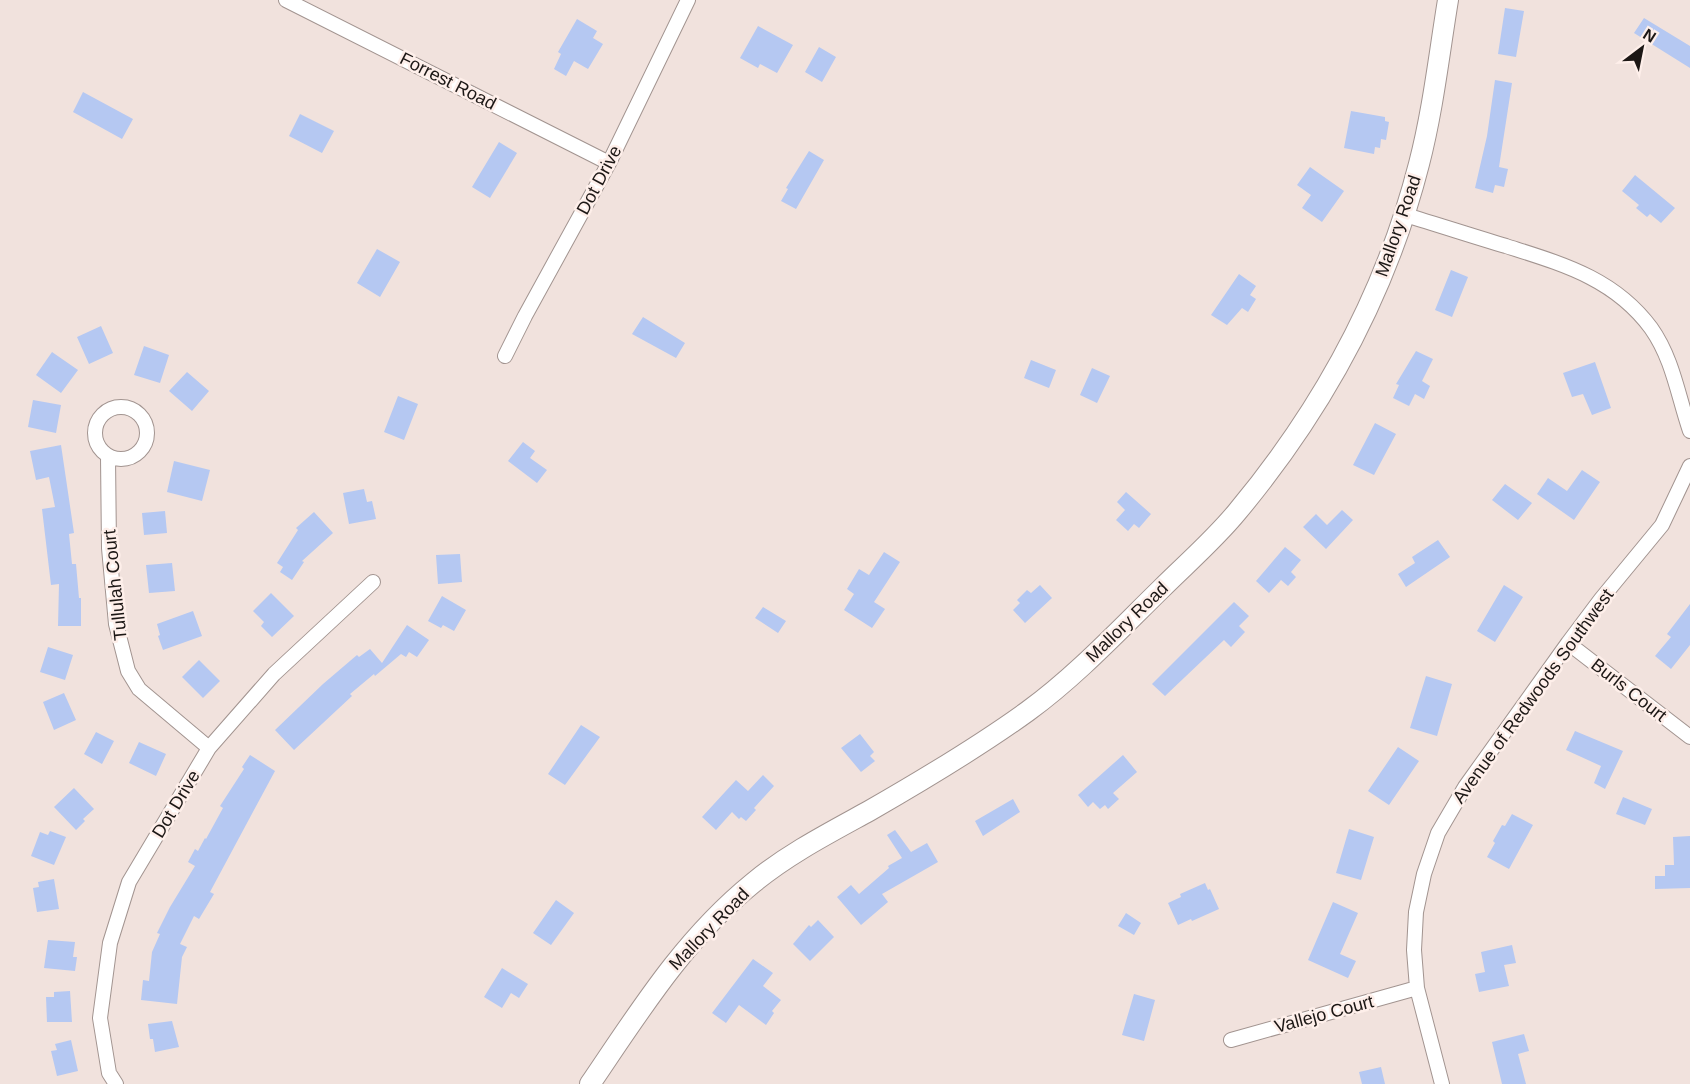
<svg xmlns="http://www.w3.org/2000/svg" width="1690" height="1084" font-family="Arial,sans-serif">
	<style>
		.building { fill: #b5c8f2 }
		.lines { fill: none; stroke-linecap: round; stroke-linejoin: round }
		.street-casing { stroke: #a29490; stroke-width: 16 }
		.secondary-casing { stroke: #a29490; stroke-width: 22 }
		.street { stroke: #fff; stroke-width: 14 }
		.secondary { stroke: #fff; stroke-width: 20 }
		.labels { text-anchor: middle; dominant-baseline: central; stroke-width: 5; stroke-linejoin: round; paint-order: stroke }
		.street-label { font-size: 18px; fill: #1c1715; stroke: #feefea }
	</style>
	<rect width="100%" height="100%" fill="#f1e2dd"/>
	<path class="building" d="M 1505,8 L 1524,11 L 1516,57 L 1498,54 Z
		M 1644,18 L 1690,46 L 1690,68 L 1634,33 Z
		M 577,19 L 597,31 L 593,38 L 603,44 L 588,69 L 574,61 L 566,76 L 554,69 L 561,54 L 558,52 Z
		M 758,26 L 793,45 L 777,73 L 760,64 L 758,68 L 740,58 Z
		M 819,47 L 836,57 L 822,82 L 805,72 Z
		M 1495,80 L 1512,83 L 1499,167 L 1508,169 L 1504,187 L 1495,185 L 1493,193 L 1475,188 L 1487,136 Z
		M 83,92 L 133,119 L 122,139 L 73,112 Z
		M 1351,111 L 1385,117 L 1385,121 L 1389,122 L 1386,140 L 1381,139 L 1380,148 L 1375,147 L 1374,154 L 1344,148 Z
		M 300,114 L 334,131 L 322,153 L 289,136 Z
		M 499,142 L 517,153 L 490,198 L 472,187 Z
		M 809,151 L 824,160 L 796,209 L 781,201 L 788,189 L 786,188 Z
		M 1310,167 L 1344,191 L 1322,222 L 1302,208 L 1311,195 L 1297,185 Z
		M 1635,175 L 1675,208 L 1661,223 L 1650,214 L 1647,217 L 1636,208 L 1639,205 L 1622,191 Z
		M 377,249 L 400,262 L 380,297 L 357,283 Z
		M 1451,270 L 1468,277 L 1452,317 L 1435,310 Z
		M 1239,274 L 1256,286 L 1250,295 L 1256,299 L 1248,312 L 1242,308 L 1227,325 L 1211,315 Z
		M 643,317 L 685,343 L 676,358 L 632,334 Z
		M 101,326 L 113,353 L 89,364 L 77,337 Z
		M 144,346 L 169,355 L 160,383 L 134,375 Z
		M 1416,351 L 1433,359 L 1422,381 L 1430,386 L 1424,399 L 1415,394 L 1409,406 L 1393,398 L 1399,385 L 1396,384 Z
		M 52,352 L 78,370 L 61,393 L 36,375 Z
		M 1031,360 L 1056,370 L 1049,388 L 1024,378 Z
		M 1595,362 L 1611,408 L 1592,415 L 1583,394 L 1572,397 L 1563,373 Z
		M 1092,368 L 1110,376 L 1097,403 L 1080,395 Z
		M 187,372 L 209,391 L 192,411 L 169,391 Z
		M 398,396 L 418,404 L 404,440 L 384,432 Z
		M 33,400 L 61,405 L 56,433 L 28,427 Z
		M 1375,423 L 1396,434 L 1374,475 L 1353,465 Z
		M 523,442 L 535,451 L 530,458 L 547,470 L 537,483 L 508,461 Z
		M 61,445 L 74,533 L 69,534 L 72,564 L 76,564 L 79,598 L 81,598 L 81,626 L 58,626 L 59,584 L 51,585 L 42,509 L 55,507 L 49,477 L 36,480 L 30,451 Z
		M 174,461 L 210,470 L 202,501 L 167,492 Z
		M 1582,470 L 1600,482 L 1574,520 L 1537,494 L 1548,478 L 1567,491 Z
		M 1505,484 L 1532,503 L 1518,520 L 1492,500 Z
		M 364,489 L 367,502 L 372,501 L 376,519 L 349,524 L 343,493 Z
		M 1126,492 L 1151,514 L 1139,528 L 1134,524 L 1128,531 L 1116,520 L 1125,510 L 1117,502 Z
		M 1342,510 L 1353,520 L 1326,549 L 1303,527 L 1316,514 L 1327,525 Z
		M 165,511 L 167,533 L 144,535 L 142,513 Z
		M 314,512 L 333,533 L 302,561 L 304,562 L 292,580 L 280,572 L 283,567 L 277,563 L 298,530 L 296,528 Z
		M 1438,540 L 1450,557 L 1406,587 L 1398,574 L 1415,563 L 1412,557 Z
		M 1285,547 L 1301,560 L 1291,572 L 1296,577 L 1288,586 L 1281,580 L 1269,593 L 1256,581 Z
		M 884,552 L 900,562 L 874,602 L 885,609 L 872,628 L 844,610 L 854,594 L 847,589 L 859,569 L 869,575 Z
		M 460,554 L 462,582 L 438,584 L 436,555 Z
		M 172,563 L 175,591 L 149,593 L 146,565 Z
		M 1040,585 L 1052,598 L 1025,623 L 1013,610 L 1020,603 L 1017,600 L 1027,590 L 1031,593 Z
		M 1504,585 L 1523,597 L 1495,642 L 1477,631 Z
		M 271,593 L 294,616 L 272,637 L 261,626 L 264,622 L 253,611 Z
		M 442,596 L 466,610 L 454,631 L 443,625 L 441,628 L 428,621 Z
		M 1234,602 L 1249,616 L 1239,626 L 1245,632 L 1231,647 L 1224,640 L 1165,696 L 1152,684 Z
		M 1690,604 L 1690,645 L 1671,669 L 1655,656 L 1671,637 L 1667,634 Z
		M 763,607 L 786,621 L 778,633 L 755,618 Z
		M 193,611 L 202,636 L 163,650 L 158,636 L 160,635 L 157,624 Z
		M 407,625 L 429,640 L 417,657 L 409,652 L 406,657 L 401,654 L 375,676 L 374,674 L 350,694 L 352,696 L 294,750 L 275,730 L 323,684 L 357,655 L 359,657 L 370,649 L 382,663 Z
		M 48,647 L 73,655 L 65,680 L 40,672 Z
		M 199,660 L 220,681 L 203,698 L 182,677 Z
		M 1426,676 L 1452,684 L 1437,736 L 1410,728 Z
		M 64,693 L 76,720 L 54,730 L 43,702 Z
		M 581,725 L 600,737 L 565,785 L 548,774 Z
		M 1575,731 L 1623,751 L 1605,789 L 1594,783 L 1601,766 L 1566,750 Z
		M 96,732 L 114,741 L 102,764 L 84,754 Z
		M 860,734 L 874,752 L 870,756 L 875,761 L 861,772 L 841,748 Z
		M 139,742 L 166,754 L 156,776 L 129,763 Z
		M 1398,747 L 1419,761 L 1389,805 L 1368,791 Z
		M 250,755 L 275,771 L 210,892 L 214,894 L 199,919 L 194,916 L 180,944 L 187,947 L 182,957 L 177,1004 L 141,1000 L 143,980 L 149,981 L 152,952 L 160,934 L 157,933 L 170,907 L 195,866 L 188,862 L 195,849 L 198,851 L 205,838 L 206,839 L 223,808 L 220,806 L 244,769 L 242,767 Z
		M 1123,755 L 1137,772 L 1113,793 L 1119,799 L 1108,809 L 1105,805 L 1100,809 L 1093,802 L 1088,807 L 1078,795 Z
		M 763,775 L 774,786 L 754,808 L 756,810 L 746,821 L 741,817 L 739,819 L 732,812 L 716,830 L 702,817 L 736,780 L 748,791 Z
		M 74,788 L 94,809 L 83,819 L 85,821 L 76,830 L 54,807 Z
		M 1623,797 L 1652,809 L 1645,825 L 1616,814 Z
		M 1013,799 L 1020,812 L 983,836 L 975,821 Z
		M 1512,814 L 1533,825 L 1509,869 L 1487,857 L 1495,843 L 1493,841 L 1502,825 L 1505,826 Z
		M 1349,829 L 1374,837 L 1361,880 L 1336,873 Z
		M 895,830 L 911,852 L 927,843 L 938,862 L 882,894 L 888,902 L 861,925 L 837,897 L 851,885 L 859,894 L 889,868 L 888,866 L 902,858 L 887,835 Z
		M 50,831 L 66,837 L 54,865 L 31,856 L 40,832 L 48,835 Z
		M 1690,836 L 1690,888 L 1655,889 L 1655,876 L 1665,876 L 1665,865 L 1674,865 L 1673,837 Z
		M 54,879 L 59,909 L 37,912 L 33,888 L 39,887 L 38,882 Z
		M 1205,883 L 1208,890 L 1210,889 L 1219,909 L 1192,921 L 1191,919 L 1178,925 L 1168,903 L 1181,897 L 1180,894 Z
		M 556,900 L 574,913 L 551,945 L 533,933 Z
		M 1333,902 L 1358,913 L 1340,954 L 1356,961 L 1348,978 L 1308,960 Z
		M 1126,913 L 1141,923 L 1134,935 L 1118,926 Z
		M 818,920 L 834,937 L 810,961 L 793,944 L 809,925 L 811,927 Z
		M 48,940 L 75,942 L 73,957 L 77,957 L 75,971 L 44,968 Z
		M 1512,945 L 1516,963 L 1504,965 L 1509,986 L 1479,992 L 1475,974 L 1485,972 L 1481,952 Z
		M 753,959 L 773,973 L 763,986 L 781,1000 L 772,1011 L 774,1013 L 766,1025 L 739,1005 L 726,1023 L 712,1013 Z
		M 502,968 L 528,984 L 519,998 L 511,993 L 502,1008 L 484,997 Z
		M 70,991 L 72,1022 L 47,1022 L 46,997 L 54,997 L 54,992 Z
		M 1134,994 L 1155,1000 L 1144,1041 L 1122,1035 Z
		M 172,1021 L 179,1047 L 155,1052 L 153,1039 L 150,1039 L 148,1024 Z
		M 1524,1034 L 1529,1051 L 1518,1054 L 1526,1084 L 1502,1084 L 1492,1042 Z
		M 71,1040 L 78,1071 L 57,1076 L 51,1051 L 57,1050 L 55,1044 Z
		M 1381,1067 L 1385,1084 L 1362,1084 L 1359,1072 Z"/>
	<g class="lines">
		<g class="street-casing">
			<path id="street" d="M 286,0 L 609,163
				M 1405,215 C 1439,225 1472,236 1506,246 C 1562,264 1614,278 1651,328 C 1673,359 1678,396 1690,431
				M 505,356 L 525,316 L 609,163 L 688,0
				M95 433a26 26 0 1 1 52 0a26 26 0 1 1-52 0Z
				M 108,457 L 109,548 L 116,624 L 128,671 L 139,689 L 209,748
				M 1568,643 L 1690,737
				M 1231,1040 L 1417,988
				M 116,1084 L 109,1073 L 100,1018 L 110,943 L 129,882 L 209,748 L 274,674 L 373,582
				M 1442,1084 L 1417,988 L 1414,950 L 1416,912 L 1424,874 L 1438,833 L 1465,787 L 1568,643 L 1601,599 L 1662,525 L 1690,466"/>
		</g>
		<g class="secondary-casing">
			<path id="secondary" d="M 590,1084 C 639,1012 684,939 753,883 C 788,854 829,833 869,811 C 923,780 977,748 1028,711 C 1076,676 1118,631 1161,589 C 1186,564 1214,540 1237,512 C 1322,410 1386,293 1419,164 C 1433,110 1439,55 1448,0"/>
		</g>
		<use href="#street" class="street"/>
		<use href="#secondary" class="secondary"/>
	</g>
	<g class="labels">
		<g class="street-label">
			<text transform="translate(448 81) rotate(27)">Forrest Road</text>
			<text transform="translate(599 180) rotate(-62)">Dot Drive</text>
			<text transform="translate(1398 226) rotate(-71)">Mallory Road</text>
			<text transform="translate(115 585) rotate(-96)">Tullulah Court</text>
			<text transform="translate(1127 622) rotate(-44)">Mallory Road</text>
			<text transform="translate(1629 690) rotate(38)">Burls Court</text>
			<text transform="translate(1533 696) rotate(-54)">Avenue of Redwoods Southwest</text>
			<text transform="translate(176 804) rotate(-59)">Dot Drive</text>
			<text transform="translate(709 929) rotate(-46)">Mallory Road</text>
			<text transform="translate(1324 1014) rotate(-15)">Vallejo Court</text>
		</g>
	</g>
	<g transform="translate(1642 48) rotate(32)" stroke="#feefea" stroke-width="4.5" paint-order="stroke">
	<path d="M0-4.5L10 22L0 15L-10 22Z" fill="#1c1715"/>
	<text y="-9" font-size="16" font-weight="bold" text-anchor="middle" fill="#1c1715">N</text>
	</g>
</svg>
